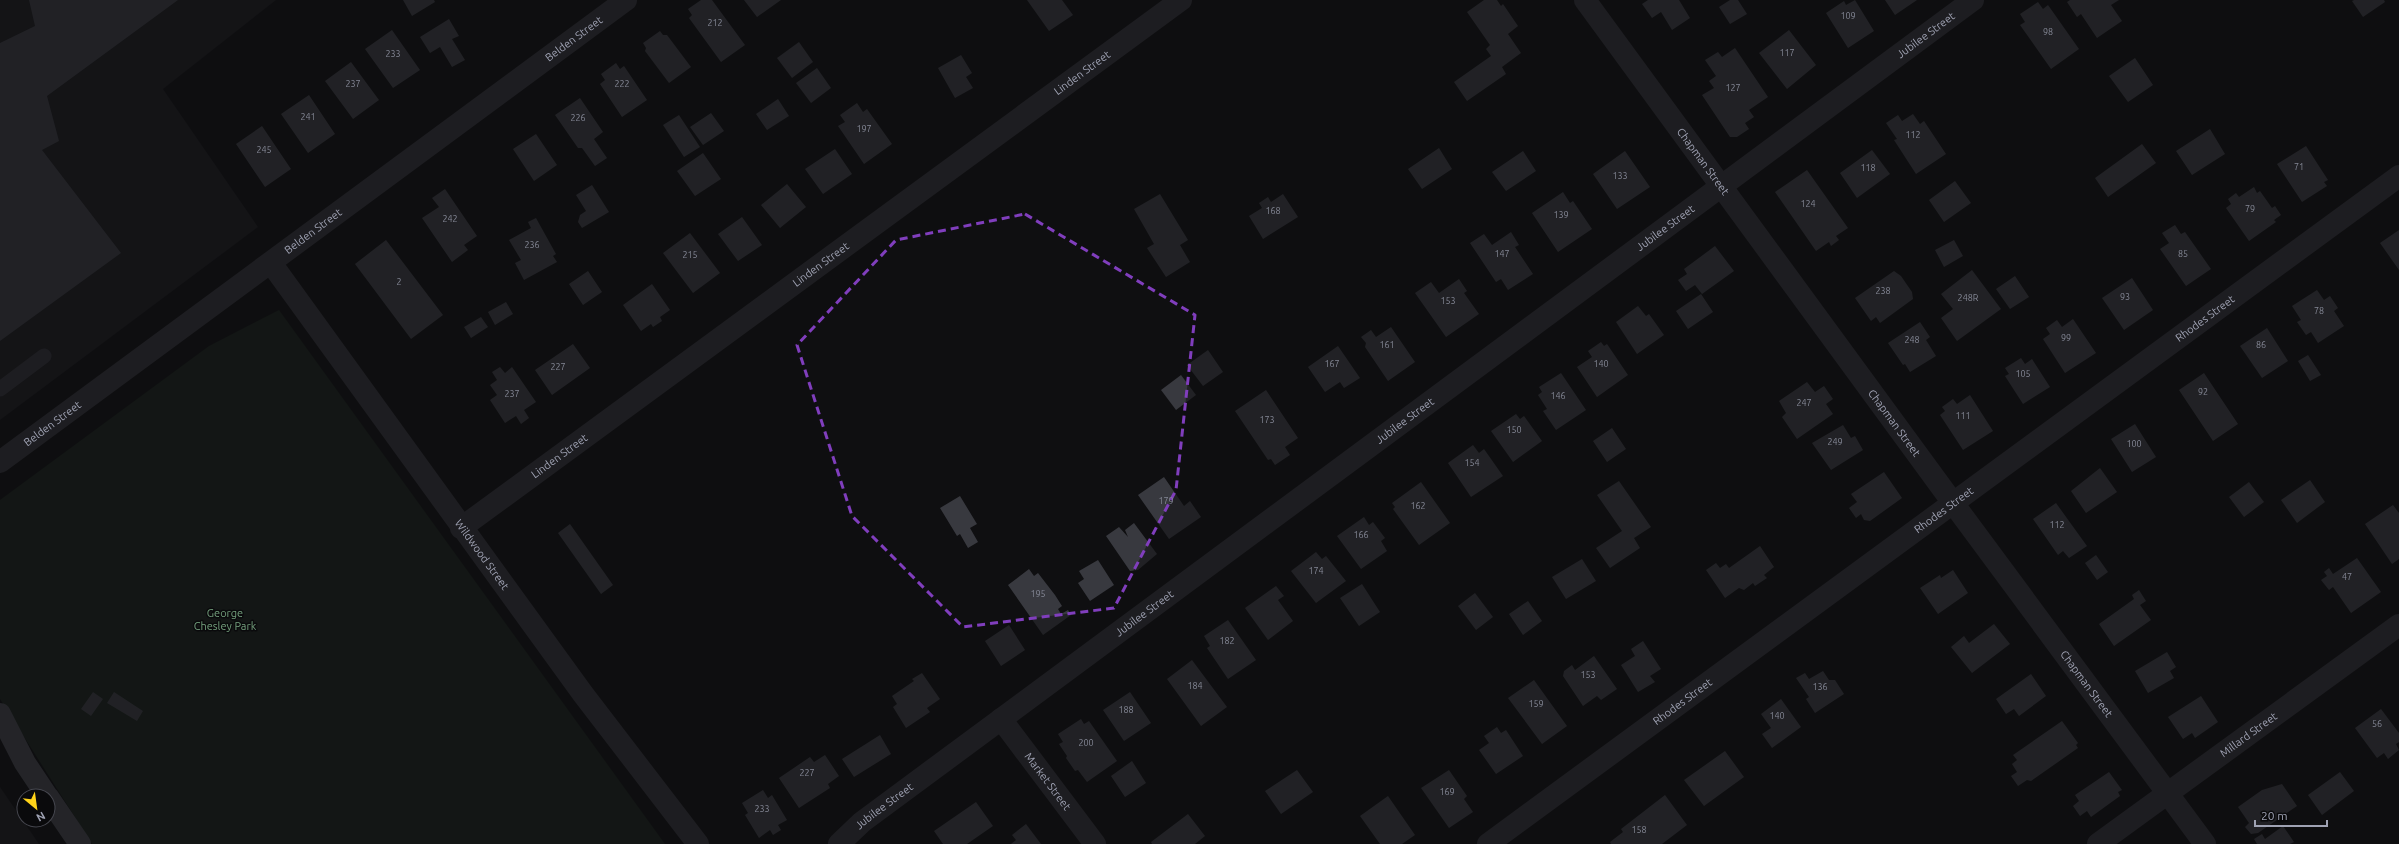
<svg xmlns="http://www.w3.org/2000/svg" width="2399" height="844" font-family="Ubuntu,sans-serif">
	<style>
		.built { fill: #1b1b1e }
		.green { fill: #19211b }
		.building { fill: #38393f }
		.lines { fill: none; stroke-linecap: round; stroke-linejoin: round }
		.lane { stroke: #303036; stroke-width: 15 }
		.street { stroke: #303036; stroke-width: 22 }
		.secondary { stroke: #3e3f46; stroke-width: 22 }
		.marked { fill: none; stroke: #803ebd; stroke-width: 3; stroke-dasharray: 8 5; stroke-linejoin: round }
		.labels { text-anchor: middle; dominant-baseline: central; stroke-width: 3; stroke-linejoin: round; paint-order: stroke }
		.number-label { font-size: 9px; fill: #858896 }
		.street-label { font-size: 11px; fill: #9fa2b3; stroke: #0a0a0c }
		.park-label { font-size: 11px; fill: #74a07d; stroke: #0a0a0c }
	</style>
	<rect width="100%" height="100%" fill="#0f0f11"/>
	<path class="built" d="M 0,0 L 276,0 L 163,89 L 258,227 L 0,420 Z
		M 0,787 L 39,844 L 0,844 Z"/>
	<path class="green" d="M 279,310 L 665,844 L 92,844 L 0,699 L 0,500 L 209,346 Z"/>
	<path class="building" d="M 29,0 L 178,0 L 47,96 L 59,141 L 42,150 L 121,253 L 0,341 L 0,43 L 35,26 Z
		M 403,0 L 434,0 L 435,2 L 412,16 Z
		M 701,0 L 712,0 L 745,45 L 721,62 L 689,18 L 692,15 L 688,9 Z
		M 744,0 L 781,0 L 757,17 Z
		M 1027,0 L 1062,0 L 1073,15 L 1049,31 Z
		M 1484,0 L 1497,0 L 1501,6 L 1503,4 L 1518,26 L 1508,34 L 1521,53 L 1502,67 L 1506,74 L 1467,101 L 1454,82 L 1491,56 L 1486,49 L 1490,45 L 1467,12 Z
		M 1648,0 L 1679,0 L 1690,18 L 1672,30 L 1661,12 L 1652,18 L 1642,4 Z
		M 1730,0 L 1738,0 L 1747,14 L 1730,24 L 1719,7 Z
		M 1855,0 L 1874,31 L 1848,48 L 1826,13 L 1844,1 L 1846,5 Z
		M 1885,0 L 1917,0 L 1895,15 Z
		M 2070,0 L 2119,0 L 2111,5 L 2122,21 L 2097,38 L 2081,14 L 2077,17 L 2067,2 Z
		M 2354,0 L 2384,0 L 2385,2 L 2363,17 L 2352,1 Z
		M 2038,2 L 2043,9 L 2048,5 L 2079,49 L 2051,69 L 2020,25 L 2025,22 L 2020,14 Z
		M 449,19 L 459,36 L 452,39 L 465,60 L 452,67 L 440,47 L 430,53 L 420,37 Z
		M 392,30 L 420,70 L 393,88 L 365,49 Z
		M 1789,30 L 1816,65 L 1787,89 L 1759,53 Z
		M 660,31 L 663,35 L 667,35 L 691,67 L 669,83 L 645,51 L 646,48 L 643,43 Z
		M 799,42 L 813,62 L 792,78 L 777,58 Z
		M 1735,48 L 1768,97 L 1749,110 L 1754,117 L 1745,123 L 1749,129 L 1737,137 L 1730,137 L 1702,95 L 1714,88 L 1709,81 L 1716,76 L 1705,60 L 1718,52 L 1722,57 Z
		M 961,55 L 972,73 L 966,77 L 973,88 L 955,98 L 938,68 Z
		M 2135,58 L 2153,85 L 2128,102 L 2109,76 Z
		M 351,62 L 379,100 L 353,119 L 325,81 Z
		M 616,63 L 620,69 L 624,66 L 647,100 L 622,117 L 600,84 L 605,80 L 601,74 Z
		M 817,68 L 831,88 L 811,103 L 796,83 Z
		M 309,95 L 335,134 L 308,153 L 281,114 Z
		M 580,98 L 603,132 L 594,139 L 607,158 L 595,166 L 582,148 L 578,148 L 555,115 Z
		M 778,99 L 789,116 L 767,130 L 756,114 Z
		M 857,103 L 863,112 L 867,109 L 892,144 L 864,164 L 838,126 L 845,122 L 840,115 Z
		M 711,113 L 724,131 L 703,145 L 690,127 Z
		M 1913,114 L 1920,124 L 1924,121 L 1946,154 L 1916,174 L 1894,140 L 1897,139 L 1886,123 L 1898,115 L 1902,121 Z
		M 679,115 L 700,147 L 684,157 L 663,125 Z
		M 262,126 L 291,169 L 265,187 L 236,144 Z
		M 2210,129 L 2225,154 L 2192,175 L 2176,151 Z
		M 536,134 L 557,165 L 534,181 L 513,149 Z
		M 2142,144 L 2156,163 L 2108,197 L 2095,178 Z
		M 2306,146 L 2328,180 L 2324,182 L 2327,186 L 2302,202 L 2277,164 Z
		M 1439,148 L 1452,169 L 1422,189 L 1408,169 Z
		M 835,149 L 852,174 L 823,194 L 805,169 Z
		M 1872,150 L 1890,174 L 1857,198 L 1840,173 Z
		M 1523,151 L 1536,171 L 1506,191 L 1492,172 Z
		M 1625,151 L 1650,187 L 1617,209 L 1593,174 Z
		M 703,153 L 721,179 L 695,196 L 677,171 Z
		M 1807,170 L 1848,228 L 1836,236 L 1839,240 L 1831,246 L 1829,242 L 1816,251 L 1775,192 Z
		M 1955,181 L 1971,203 L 1944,222 L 1929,200 Z
		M 787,184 L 806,207 L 780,228 L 761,205 Z
		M 592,185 L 609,212 L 582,228 L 578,222 L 580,215 L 586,211 L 576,195 Z
		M 2254,187 L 2257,193 L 2260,191 L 2272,208 L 2275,206 L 2281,215 L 2274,220 L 2276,222 L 2249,241 L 2226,208 L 2231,204 L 2228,199 L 2236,193 L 2239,197 Z
		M 445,189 L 477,236 L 464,245 L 468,250 L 452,262 L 422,218 L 439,207 L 432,198 Z
		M 1563,192 L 1570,203 L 1573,201 L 1592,229 L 1558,252 L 1532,213 Z
		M 1160,194 L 1188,240 L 1180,245 L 1190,262 L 1166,277 L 1147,248 L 1154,244 L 1134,209 Z
		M 1283,194 L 1298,217 L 1263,239 L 1249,216 L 1262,208 L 1259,203 L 1268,197 L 1271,202 Z
		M 742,217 L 762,245 L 738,261 L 718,234 Z
		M 536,218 L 556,254 L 553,256 L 557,262 L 524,280 L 515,263 L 521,260 L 509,240 L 531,228 L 528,222 Z
		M 2175,225 L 2181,234 L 2185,232 L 2211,269 L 2186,286 L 2160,249 L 2169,243 L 2162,233 Z
		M 2399,230 L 2399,270 L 2380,243 Z
		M 1511,232 L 1519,245 L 1515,247 L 1533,274 L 1508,290 L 1501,279 L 1496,282 L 1470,243 L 1484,234 L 1492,245 Z
		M 690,233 L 720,273 L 693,293 L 663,253 Z
		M 386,240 L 443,315 L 411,339 L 355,264 Z
		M 1954,240 L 1963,256 L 1944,267 L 1935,250 Z
		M 1715,246 L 1734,271 L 1702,294 L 1695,285 L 1686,291 L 1678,280 L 1687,274 L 1684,269 Z
		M 1972,270 L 2001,309 L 1957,341 L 1941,318 L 1953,309 L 1941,294 Z
		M 588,271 L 602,292 L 583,305 L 569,284 Z
		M 1894,271 L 1901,276 L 1912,292 L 1913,299 L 1880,323 L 1876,317 L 1871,321 L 1855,298 Z
		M 2015,276 L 2029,297 L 2010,309 L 1996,289 Z
		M 2132,278 L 2153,310 L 2124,330 L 2102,298 Z
		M 1459,279 L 1467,291 L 1464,293 L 1479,314 L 1446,337 L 1415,293 L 1431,282 L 1439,293 Z
		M 652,284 L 670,310 L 660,317 L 662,321 L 653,327 L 651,324 L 641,331 L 623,305 Z
		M 2317,290 L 2324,300 L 2330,296 L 2338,308 L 2334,311 L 2344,326 L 2318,343 L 2311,332 L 2306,335 L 2297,322 L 2301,320 L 2292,306 Z
		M 1701,294 L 1713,312 L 1688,329 L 1676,311 Z
		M 506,302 L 513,314 L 495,325 L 488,312 Z
		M 1638,306 L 1646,316 L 1649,314 L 1664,335 L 1637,354 L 1616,322 Z
		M 481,317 L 488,327 L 471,338 L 464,327 Z
		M 2073,319 L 2096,353 L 2065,373 L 2043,339 L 2050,334 L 2046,328 L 2057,320 L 2062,327 Z
		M 1920,322 L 1930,337 L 1926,340 L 1936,356 L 1910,372 L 1905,364 L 1903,365 L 1888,343 Z
		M 1391,327 L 1415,362 L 1388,381 L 1365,347 L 1366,343 L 1361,337 L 1371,330 L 1376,337 Z
		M 2267,328 L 2288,361 L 2262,378 L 2240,346 Z
		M 1601,342 L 1604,346 L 1607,344 L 1628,375 L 1597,397 L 1577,367 L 1592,357 L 1588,351 Z
		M 573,344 L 590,368 L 552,395 L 535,370 Z
		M 1338,346 L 1360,378 L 1344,388 L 1340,382 L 1325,392 L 1308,367 Z
		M 1208,350 L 1223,372 L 1203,386 L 1187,365 Z
		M 2308,355 L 2321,375 L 2310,381 L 2298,361 Z
		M 2021,358 L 2025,364 L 2032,359 L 2050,387 L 2023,404 L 2005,376 L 2009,374 L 2005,368 Z
		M 500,367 L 505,373 L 512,367 L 536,402 L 524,410 L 529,418 L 521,424 L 516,416 L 505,423 L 490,400 L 497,395 L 490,385 L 497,380 L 492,372 Z
		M 1561,373 L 1586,410 L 1556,430 L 1543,411 L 1547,409 L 1538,395 L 1542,392 L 1539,387 Z
		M 2204,373 L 2238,424 L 2213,441 L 2179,390 Z
		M 1181,375 L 1196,395 L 1176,410 L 1161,390 Z
		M 1807,382 L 1815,392 L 1824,386 L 1833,399 L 1826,404 L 1833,414 L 1797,439 L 1782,417 L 1786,413 L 1779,401 Z
		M 1266,390 L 1298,438 L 1285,447 L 1290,455 L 1275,465 L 1271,459 L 1268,460 L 1235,411 Z
		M 1970,395 L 1993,431 L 1963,450 L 1940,415 L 1945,411 L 1942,407 L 1953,399 L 1957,404 Z
		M 1516,414 L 1520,419 L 1524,416 L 1542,441 L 1513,462 L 1491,431 Z
		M 2135,424 L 2156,457 L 2132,472 L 2111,439 Z
		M 1843,425 L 1851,438 L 1855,436 L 1863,450 L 1831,470 L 1812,443 Z
		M 1612,428 L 1626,449 L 1607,462 L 1593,441 Z
		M 1473,445 L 1479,453 L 1484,449 L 1503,476 L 1471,497 L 1448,463 Z
		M 2100,468 L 2117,492 L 2086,513 L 2071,491 Z
		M 1884,472 L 1902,498 L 1870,521 L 1864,520 L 1861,514 L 1856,518 L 1849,508 L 1857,502 L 1851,494 Z
		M 1164,477 L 1184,506 L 1190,501 L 1201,517 L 1169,539 L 1138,495 Z
		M 2310,480 L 2325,502 L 2297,523 L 2281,500 Z
		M 1619,481 L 1651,527 L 1634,538 L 1640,548 L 1610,568 L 1596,548 L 1622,531 L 1597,495 Z
		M 1421,482 L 1450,523 L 1419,545 L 1393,509 L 1395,507 L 1392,503 Z
		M 2249,482 L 2264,502 L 2244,517 L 2229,497 Z
		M 960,496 L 977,524 L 970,528 L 978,542 L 968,548 L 960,534 L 957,536 L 940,508 Z
		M 2056,503 L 2087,546 L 2069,558 L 2063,551 L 2058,555 L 2033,519 Z
		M 2393,505 L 2399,513 L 2399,559 L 2392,564 L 2365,524 Z
		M 1364,517 L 1369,525 L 1373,522 L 1385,538 L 1381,541 L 1387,551 L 1361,569 L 1337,536 Z
		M 1134,523 L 1157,554 L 1138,570 L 1130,571 L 1106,536 L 1119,527 L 1128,537 L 1125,530 Z
		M 570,524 L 613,585 L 601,594 L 558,533 Z
		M 1760,546 L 1774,567 L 1764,575 L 1767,578 L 1755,586 L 1753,583 L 1744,590 L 1739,588 L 1725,598 L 1706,570 L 1716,563 L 1720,568 L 1726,564 L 1729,568 Z
		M 1316,552 L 1322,559 L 1326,556 L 1346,581 L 1316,603 L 1291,571 Z
		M 2096,555 L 2108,572 L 2097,580 L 2085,563 Z
		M 2357,558 L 2381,592 L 2351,613 L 2333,587 L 2329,590 L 2321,580 L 2327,576 L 2324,572 L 2329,568 L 2333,574 Z
		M 1582,559 L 1596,581 L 1566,599 L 1552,577 Z
		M 1098,560 L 1114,585 L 1090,601 L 1078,583 L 1084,579 L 1079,571 Z
		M 1029,569 L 1034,576 L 1038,573 L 1055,595 L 1062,606 L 1058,609 L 1061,614 L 1068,610 L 1071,615 L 1043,635 L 1008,585 Z
		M 1953,570 L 1968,593 L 1938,614 L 1920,588 L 1940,575 L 1941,578 Z
		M 1362,584 L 1380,612 L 1359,626 L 1340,598 Z
		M 1276,586 L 1284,596 L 1278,600 L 1293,621 L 1268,640 L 1245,608 Z
		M 2139,590 L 2146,601 L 2140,605 L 2151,620 L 2114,646 L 2099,624 L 2134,599 L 2132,595 Z
		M 1475,593 L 1493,617 L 1476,630 L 1458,606 Z
		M 1528,601 L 1542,621 L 1523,635 L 1509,614 Z
		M 1228,620 L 1256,660 L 1228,679 L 1207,648 L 1210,646 L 1204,636 Z
		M 1994,624 L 2010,644 L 1972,673 L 1951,647 L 1964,636 L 1969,643 Z
		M 1009,625 L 1025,650 L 1001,666 L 985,641 Z
		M 1643,641 L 1661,669 L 1650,676 L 1655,682 L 1638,692 L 1621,665 L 1635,656 L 1631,649 Z
		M 2167,652 L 2176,667 L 2170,671 L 2174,678 L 2148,693 L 2135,671 Z
		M 1594,656 L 1617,689 L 1601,700 L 1597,696 L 1583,706 L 1563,676 L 1564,671 L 1572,665 L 1575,670 Z
		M 1192,660 L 1227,707 L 1201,726 L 1167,679 Z
		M 1823,671 L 1829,680 L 1835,680 L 1844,694 L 1815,713 L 1806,699 L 1809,697 L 1796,678 L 1805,673 L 1809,679 Z
		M 922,673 L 940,699 L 927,708 L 930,712 L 906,728 L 893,707 L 897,704 L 892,696 L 914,681 L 912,679 Z
		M 2031,674 L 2046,696 L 2019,716 L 2014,709 L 2006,714 L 1996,699 Z
		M 1534,680 L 1567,726 L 1542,744 L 1508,698 Z
		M 93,692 L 103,699 L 91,716 L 81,709 Z
		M 114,692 L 143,711 L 137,721 L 107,703 Z
		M 1130,692 L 1151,723 L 1124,741 L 1103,710 Z
		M 2201,696 L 2218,722 L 2195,738 L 2192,733 L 2183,739 L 2168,717 Z
		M 1781,699 L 1801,727 L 1772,748 L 1762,734 L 1771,728 L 1761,714 Z
		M 2381,709 L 2399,733 L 2399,742 L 2396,744 L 2399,750 L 2388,759 L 2384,753 L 2377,758 L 2355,728 Z
		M 1081,719 L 1084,724 L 1089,721 L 1117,761 L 1087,782 L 1078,770 L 1075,771 L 1066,758 L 1067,756 L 1059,744 L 1063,742 L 1058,734 Z
		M 2062,721 L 2078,743 L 2076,745 L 2078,748 L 2031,781 L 2027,780 L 2018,786 L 2011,776 L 2017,772 L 2012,764 L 2017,760 L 2013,755 Z
		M 1497,727 L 1501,733 L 1506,730 L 1523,756 L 1496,774 L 1479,750 L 1489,743 L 1484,736 Z
		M 880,735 L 891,754 L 854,777 L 842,759 Z
		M 1725,751 L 1744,777 L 1704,806 L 1684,780 Z
		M 825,755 L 839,776 L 828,784 L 830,788 L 799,808 L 779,778 L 810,757 L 814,762 Z
		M 1132,761 L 1146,783 L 1125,797 L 1111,776 Z
		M 1297,770 L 1313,792 L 1281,814 L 1265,791 Z
		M 1449,770 L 1467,796 L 1464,799 L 1473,812 L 1449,828 L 1421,788 Z
		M 2109,772 L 2122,790 L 2118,792 L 2120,796 L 2091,817 L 2087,811 L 2080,816 L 2073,806 L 2079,801 L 2075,795 Z
		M 2340,772 L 2354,791 L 2322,815 L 2308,795 Z
		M 2282,784 L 2297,806 L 2258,833 L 2251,834 L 2245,827 L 2249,823 L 2238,807 L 2262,790 Z
		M 763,790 L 768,798 L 772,795 L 787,820 L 778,825 L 781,830 L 773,835 L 770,830 L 759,838 L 745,815 L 748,813 L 742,803 Z
		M 1665,795 L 1687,825 L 1662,844 L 1611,844 L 1610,842 L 1623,832 L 1621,829 Z
		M 1388,796 L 1415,835 L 1402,844 L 1380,844 L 1360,816 Z
		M 976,802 L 993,826 L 967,844 L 943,844 L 934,831 Z
		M 1188,814 L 1205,836 L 1195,844 L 1152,844 L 1151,842 Z
		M 1026,824 L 1041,844 L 1011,844 L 1016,840 L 1012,835 Z
		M 2283,826 L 2294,842 L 2290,844 L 2257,844 L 2254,839 L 2262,834 L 2265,839 Z"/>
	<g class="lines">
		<path class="lane" d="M 0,389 L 44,356"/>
		<g class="street">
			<path id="s1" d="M 1585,0 L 1953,503 L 2205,844"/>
			<path id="s2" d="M 271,263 L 583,694 L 698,844"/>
			<path id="s3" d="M 0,462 L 626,0"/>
			<path id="s4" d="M 461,528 L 1181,0"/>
			<path id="s5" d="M 1001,719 L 1095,844"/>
			<path id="s6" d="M 839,844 L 862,822 L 1973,0"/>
			<path id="s7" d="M 1488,844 L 2399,176"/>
			<path id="s8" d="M 2098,844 L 2399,625"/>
		</g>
		<path class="secondary" d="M 0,714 L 25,763 L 47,796
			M 48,797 L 80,844"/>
	</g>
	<path d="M0 0H2399V844H0ZM 1025,214 L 1195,315 L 1176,490 L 1114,608 L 963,627 L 852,516 L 797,345 L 896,240 Z" fill="#0f0f11" fill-opacity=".55" fill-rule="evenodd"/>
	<path class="marked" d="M 1025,214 L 1195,315 L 1176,490 L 1114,608 L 963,627 L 852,516 L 797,345 L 896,240 Z"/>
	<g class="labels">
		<g class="number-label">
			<text x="1848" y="16">109</text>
			<text x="715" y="23">212</text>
			<text x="2048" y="32">98</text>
			<text x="1787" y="53">117</text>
			<text x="393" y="54">233</text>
			<text x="353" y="84">237</text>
			<text x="622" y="84">222</text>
			<text x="1733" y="88">127</text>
			<text x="308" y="117">241</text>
			<text x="578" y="118">226</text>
			<text x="864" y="129">197</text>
			<text x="1913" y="135">112</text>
			<text x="264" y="150">245</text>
			<text x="2299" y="167">71</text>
			<text x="1868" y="168">118</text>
			<text x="1620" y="176">133</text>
			<text x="1808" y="204">124</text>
			<text x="2250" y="209">79</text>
			<text x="1273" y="211">168</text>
			<text x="1561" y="215">139</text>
			<text x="450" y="219">242</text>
			<text x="532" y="245">236</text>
			<text x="1502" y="254">147</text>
			<text x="2183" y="254">85</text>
			<text x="690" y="255">215</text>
			<text x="399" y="282">2</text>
			<text x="1883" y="291">238</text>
			<text x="2125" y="297">93</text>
			<text x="1968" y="298">248R</text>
			<text x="1448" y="301">153</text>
			<text x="2319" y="311">78</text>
			<text x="2066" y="338">99</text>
			<text x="1912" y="340">248</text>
			<text x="1387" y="345">161</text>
			<text x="2261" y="345">86</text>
			<text x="1332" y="364">167</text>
			<text x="1601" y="364">140</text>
			<text x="558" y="367">227</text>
			<text x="2023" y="374">105</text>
			<text x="2203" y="392">92</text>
			<text x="512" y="394">237</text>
			<text x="1558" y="396">146</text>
			<text x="1804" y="403">247</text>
			<text x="1963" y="416">111</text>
			<text x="1267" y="420">173</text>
			<text x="1514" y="430">150</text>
			<text x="1835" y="442">249</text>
			<text x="2134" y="444">100</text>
			<text x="1472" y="463">154</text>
			<text x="1166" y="501">179</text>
			<text x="1418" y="506">162</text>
			<text x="2057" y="525">112</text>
			<text x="1361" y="535">166</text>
			<text x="1316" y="571">174</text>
			<text x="2347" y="577">47</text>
			<text x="1038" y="594">195</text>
			<text x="1227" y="641">182</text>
			<text x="1588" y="675">153</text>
			<text x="1195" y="686">184</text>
			<text x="1820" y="687">136</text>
			<text x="1536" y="704">159</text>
			<text x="1126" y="710">188</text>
			<text x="1777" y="716">140</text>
			<text x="2377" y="724">56</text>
			<text x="1086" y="743">200</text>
			<text x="807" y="773">227</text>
			<text x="1447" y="792">169</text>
			<text x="762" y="809">233</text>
			<text x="1639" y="830">158</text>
		</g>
		<g class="street-label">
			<text stroke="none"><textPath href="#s6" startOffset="1355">Jubilee Street</textPath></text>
			<text stroke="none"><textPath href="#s3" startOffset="713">Belden Street</textPath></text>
			<text stroke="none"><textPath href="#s4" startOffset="770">Linden Street</textPath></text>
			<text stroke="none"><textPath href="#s1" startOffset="200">Chapman Street</textPath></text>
			<text stroke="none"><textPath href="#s6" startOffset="1031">Jubilee Street</textPath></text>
			<text stroke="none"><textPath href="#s3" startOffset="389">Belden Street</textPath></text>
			<text stroke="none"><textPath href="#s4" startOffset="446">Linden Street</textPath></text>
			<text stroke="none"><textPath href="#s7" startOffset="889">Rhodes Street</textPath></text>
			<text stroke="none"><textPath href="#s6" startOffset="707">Jubilee Street</textPath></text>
			<text stroke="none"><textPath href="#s1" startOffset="524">Chapman Street</textPath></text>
			<text stroke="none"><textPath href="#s3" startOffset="65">Belden Street</textPath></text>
			<text stroke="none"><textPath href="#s4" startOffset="122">Linden Street</textPath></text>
			<text stroke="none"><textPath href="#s7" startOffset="565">Rhodes Street</textPath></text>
			<text stroke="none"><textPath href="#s2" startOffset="360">Wildwood Street</textPath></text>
			<text stroke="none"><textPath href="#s6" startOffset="383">Jubilee Street</textPath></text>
			<text stroke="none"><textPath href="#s1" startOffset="848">Chapman Street</textPath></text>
			<text stroke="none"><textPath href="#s7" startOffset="241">Rhodes Street</textPath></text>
			<text stroke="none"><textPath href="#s8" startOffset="186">Millard Street</textPath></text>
			<text stroke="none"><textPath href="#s5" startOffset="78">Market Street</textPath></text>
			<text stroke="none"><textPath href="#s6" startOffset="59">Jubilee Street</textPath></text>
		</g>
		<g class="park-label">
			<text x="225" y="613">George<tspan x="225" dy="13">Chesley Park</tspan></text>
		</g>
	</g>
	<g transform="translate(36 808) rotate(151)"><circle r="19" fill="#0a0a0c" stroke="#46474f"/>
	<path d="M0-3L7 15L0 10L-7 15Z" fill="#ffd319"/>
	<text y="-6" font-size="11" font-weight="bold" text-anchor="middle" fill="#9fa2b3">N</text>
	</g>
	<path d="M2255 820v6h72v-6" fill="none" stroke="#9fa2b3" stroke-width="2"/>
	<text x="2261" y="820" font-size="12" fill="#9fa2b3" stroke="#0a0a0c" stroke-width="3" paint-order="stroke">20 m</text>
</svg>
